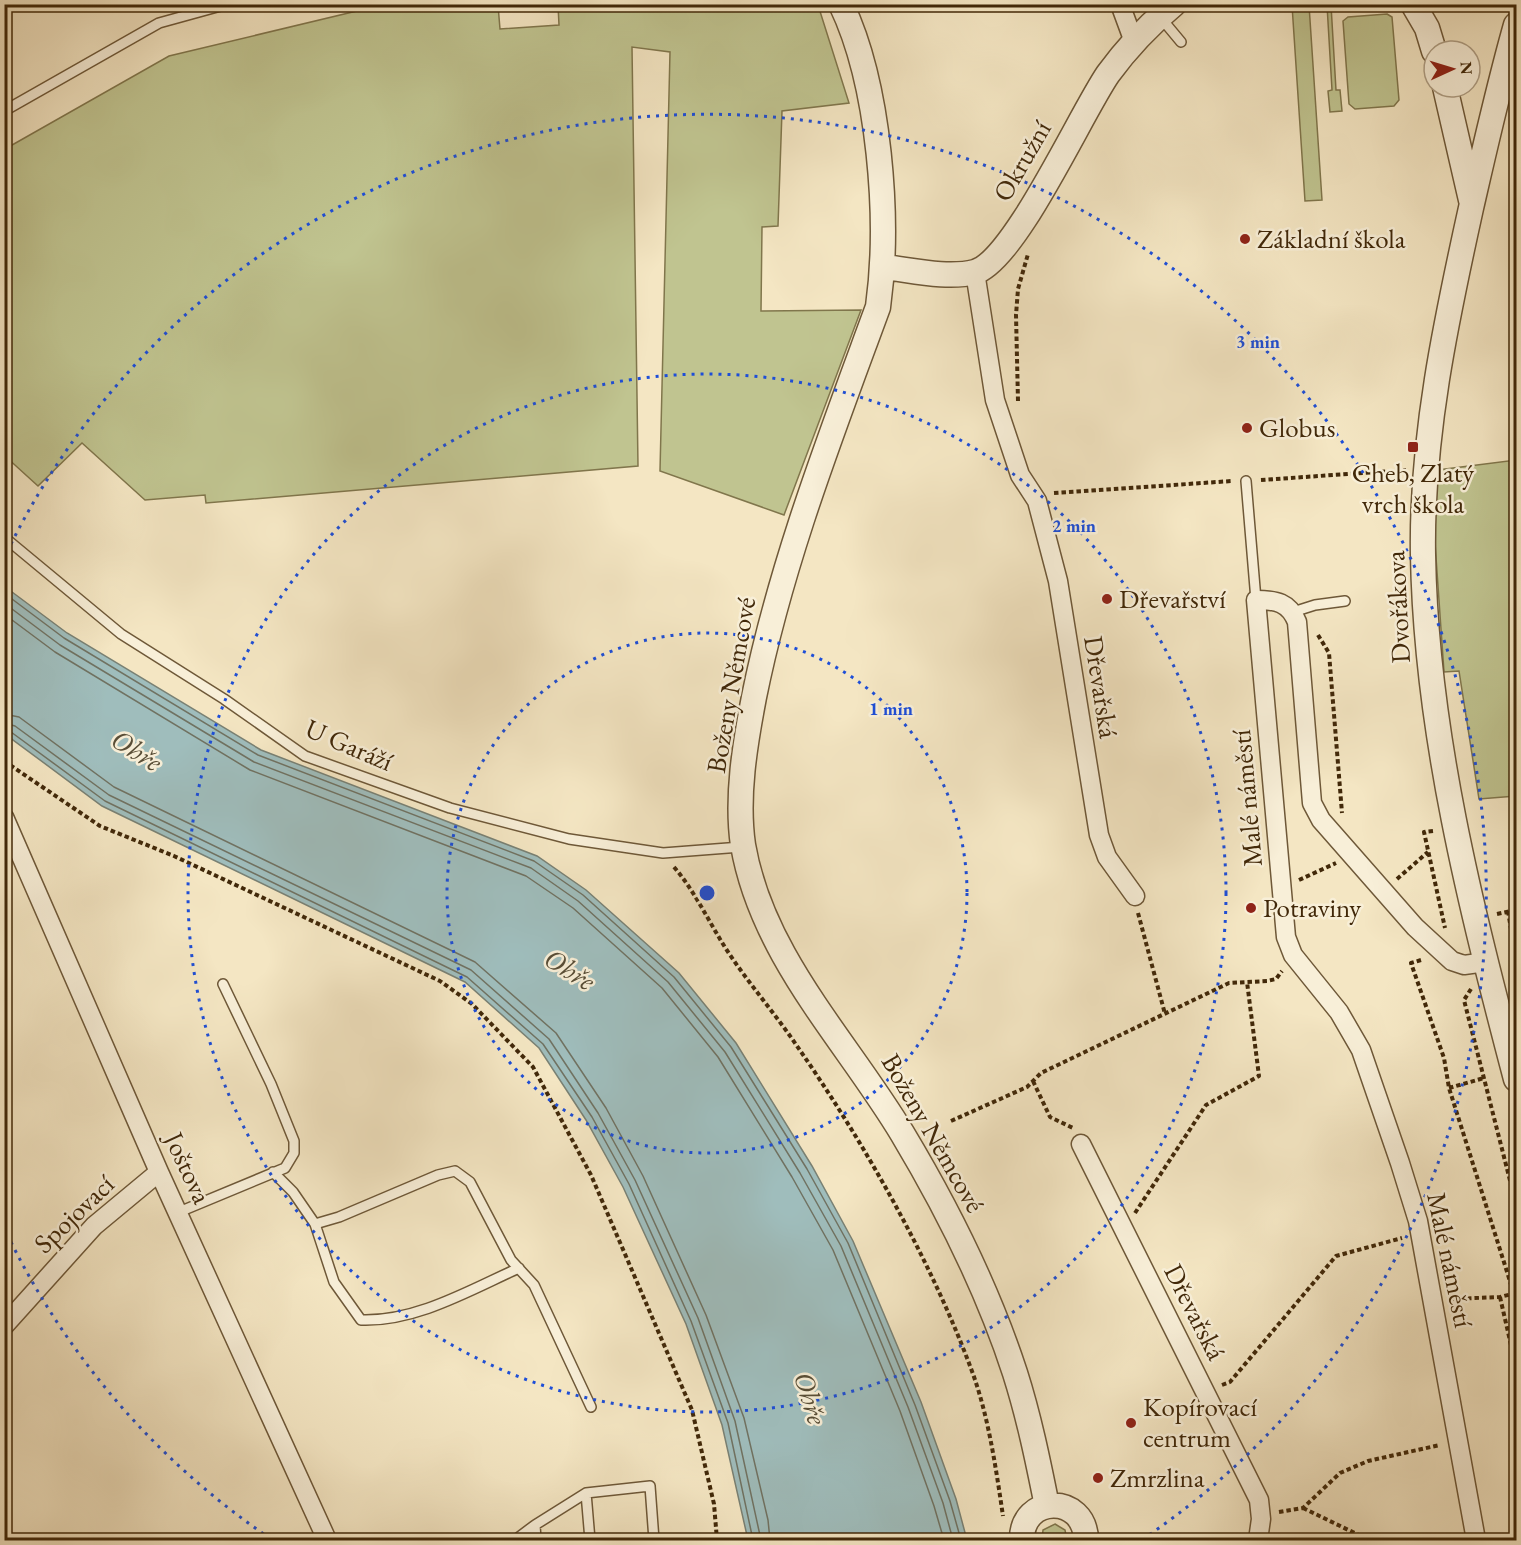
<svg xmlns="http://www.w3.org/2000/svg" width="1521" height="1545" font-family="'EB Garamond',serif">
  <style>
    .green { fill: #c0c490; stroke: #80764c; stroke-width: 1.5 }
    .water { fill: #9fbdbc; stroke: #798174; stroke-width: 1.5 }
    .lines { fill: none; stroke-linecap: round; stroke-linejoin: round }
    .shore { stroke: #707262; stroke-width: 1.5 }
    .service-casing { stroke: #6e5838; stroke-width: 12 }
    .minor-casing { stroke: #6e5838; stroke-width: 21 }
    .tertiary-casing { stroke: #6e5838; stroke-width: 27 }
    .path { stroke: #412809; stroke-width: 4; stroke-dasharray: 4.5 3; stroke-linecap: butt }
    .service { stroke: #f8efd8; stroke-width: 9 }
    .minor { stroke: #f8efd8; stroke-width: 18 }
    .tertiary { stroke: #f8efd8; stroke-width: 24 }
    .ring { fill: none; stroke: #1d4ed8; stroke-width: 3; stroke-dasharray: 3 6 }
    .poi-dot { fill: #8f2418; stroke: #f8efd8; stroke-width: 2 }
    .labels { text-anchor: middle; stroke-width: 5; stroke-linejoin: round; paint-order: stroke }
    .street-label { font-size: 27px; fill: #412809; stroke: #f8efd8 }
    .poi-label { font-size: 27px; fill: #412809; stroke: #f8efd8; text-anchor: start }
    .water-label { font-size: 28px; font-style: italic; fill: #584d36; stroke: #f8efd8 }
    .centre { fill: #1d4ed8; stroke: #f8efd8; stroke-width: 3 }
    .ring-label { font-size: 18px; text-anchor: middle; font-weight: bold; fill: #1d4ed8; stroke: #f8efd8; stroke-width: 5; stroke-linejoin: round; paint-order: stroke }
  </style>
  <rect width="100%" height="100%" fill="#f4e6c3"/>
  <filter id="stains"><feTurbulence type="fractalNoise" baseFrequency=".00333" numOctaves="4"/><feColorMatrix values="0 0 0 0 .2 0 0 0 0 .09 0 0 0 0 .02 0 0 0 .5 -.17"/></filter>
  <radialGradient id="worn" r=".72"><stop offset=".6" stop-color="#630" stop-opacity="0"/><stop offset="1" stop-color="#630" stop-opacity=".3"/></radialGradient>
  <path class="green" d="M386,4L498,5L500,29L559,25L558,5H818L849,103L782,111L778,226L762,227L761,311L861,310L784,515L660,471L670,52L632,47L638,466L206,503L205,495L145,500L82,443L38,486L5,456V149L169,56Z
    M1292,5H1309L1322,200L1305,201Z
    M1327,5H1331L1336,90H1340L1342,111L1330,112L1328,91L1332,90Z
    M1387,14L1392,17L1399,100L1394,106L1355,109L1349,104L1343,21L1348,17Z
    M1516,460V796L1479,799L1459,671L1444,672L1430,471Z
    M1055,1524L1065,1530L1067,1540H1042L1043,1530Z"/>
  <path class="water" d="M4,586L67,633L261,750L537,856L586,890L679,973L736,1043L812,1166L853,1241L921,1402L956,1499L967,1540H748L722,1425L686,1324L623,1187L586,1120L539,1048L465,982L102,806L5,734Z"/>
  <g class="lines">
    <path class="shore" d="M4,593L64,638L258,755L534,861L583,895L674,977L731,1047L807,1169L848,1243L915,1405L950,1501L961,1540
      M4,603L60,645L254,762L531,868L578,901L668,982L725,1052L800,1173L841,1246L908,1407L943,1503L953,1540
      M4,614L55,652L250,770L526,876L573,908L662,988L718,1057L792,1177L833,1250L900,1411L934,1506L944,1540
      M4,714L19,717L114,787L475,962L556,1033L606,1108L643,1176L706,1315L744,1418L768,1520L770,1540
      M4,723L15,726L109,795L471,970L549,1039L598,1113L635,1180L698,1318L735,1421L761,1540
      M4,730L11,732L105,801L467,977L543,1044L592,1117L629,1184L691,1321L728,1423L753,1540"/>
    <defs>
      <path id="service" d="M1161,18L1181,42
        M4,111L159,23L228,4
        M1246,481L1256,600
        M4,537L121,634L224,699L305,756L450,808L569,839L663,853L741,847
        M1293,612L1315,605L1345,601
        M273,1172L293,1192L315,1224L339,1217L438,1175L455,1171L470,1182L511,1260L534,1285L591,1407
        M179,1212L285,1168L294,1153V1141L271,1084L223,984
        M315,1224L334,1282L361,1320C416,1322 470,1290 519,1268
        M586,1493L590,1540
        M515,1540L535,1525
        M536,1540L535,1525L586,1493L650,1486L654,1540"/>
      <path id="minor" d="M1120,4L1134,42
        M975,272L995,400L1020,475L1037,501L1058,581L1099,835L1107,857L1135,896
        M4,817L159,1172L327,1540
        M1081,1144L1259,1500L1261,1519L1258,1540
        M4,1326L94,1226L159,1172
        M1476,1540L1418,1221L1400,1163L1361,1050L1339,1012L1293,955L1286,937L1256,600C1276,600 1289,602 1297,622L1312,803L1321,820L1415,927L1452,961L1464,965L1486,962"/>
      <path id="tertiary" d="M841,4C880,85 890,220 878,307C831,435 781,563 754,697C745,744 736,797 743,845C762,956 846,1040 902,1133C947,1208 988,1290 1015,1373C1029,1417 1038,1461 1047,1506
        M1413,4L1427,28L1434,51
        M1516,25C1499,85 1485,147 1471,208C1446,321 1421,438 1423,555C1426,732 1471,908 1516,1079
        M1445,87L1471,200
        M884,267C911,270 947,279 975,272C1015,260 1081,113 1108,74C1127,48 1150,24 1174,4
        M1022,1540C1021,1495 1085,1493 1086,1540"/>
    </defs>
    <use href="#service" class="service-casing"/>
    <use href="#minor" class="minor-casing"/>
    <use href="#tertiary" class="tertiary-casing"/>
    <path class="path" d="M1018,401L1016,315L1018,289L1028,254
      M1261,480L1406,470
      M1054,493L1232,481
      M1318,635L1329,653L1342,813
      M4,761L100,826L174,856L440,981L472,1004L533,1067L591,1175L692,1410L714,1504L717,1540
      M1433,831L1424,832L1445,928
      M674,867C697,894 710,925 730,955C751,986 776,1015 797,1046C865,1144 932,1262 973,1374C989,1419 996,1469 1003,1516
      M1397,879L1428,852
      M1299,880L1336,863
      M1508,911L1516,959
      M1138,913L1165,1014
      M1497,914L1511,911L1516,917
      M1421,960L1411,963L1444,1058L1449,1088L1514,1294
      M1471,989L1464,1000L1516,1204
      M1033,1081L1050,1117L1073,1128
      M1449,1088L1484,1078
      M951,1121L1027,1087L1041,1073L1229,983L1267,981L1276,979L1282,971
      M1135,1213L1206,1105L1259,1076L1247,982
      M1500,1297L1516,1367
      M1452,1299L1500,1297L1516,1293
      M1222,1385L1230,1382L1336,1256L1402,1238
      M1303,1508L1369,1540
      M1279,1512L1303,1508L1340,1473L1368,1461L1440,1445"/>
    <use href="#service" class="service"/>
    <use href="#minor" class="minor"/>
    <use href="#tertiary" class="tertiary"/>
  </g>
  <g class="ring">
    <circle cx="707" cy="893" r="260"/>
    <circle cx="707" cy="893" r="519"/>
    <path d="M271 1539A779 779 0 0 1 7 1234M7 552A779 779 0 1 1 1143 1539"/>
  </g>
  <g class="poi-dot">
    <circle cx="1245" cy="239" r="6"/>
    <circle cx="1247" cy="428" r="6"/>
    <rect x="1407" y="441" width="12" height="12" rx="3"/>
    <circle cx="1107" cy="599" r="6"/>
    <circle cx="1251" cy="908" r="6"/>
    <circle cx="1131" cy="1423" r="6"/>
    <circle cx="1098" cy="1478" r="6"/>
  </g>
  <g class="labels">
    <g class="street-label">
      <text transform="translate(1022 161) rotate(-60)" y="9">Okružní</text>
      <text transform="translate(1398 607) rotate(-93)" y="9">Dvořákova</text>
      <text transform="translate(731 685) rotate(-80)" y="9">Boženy Němcové</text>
      <text transform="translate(1101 687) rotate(81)" y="9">Dřevařská</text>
      <text transform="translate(349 745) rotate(23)" y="9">U Garáží</text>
      <text transform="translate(1247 798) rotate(-95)" y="9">Malé náměstí</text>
      <text transform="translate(933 1133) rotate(60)" y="9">Boženy Němcové</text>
      <text transform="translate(188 1168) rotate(65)" y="9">Joštova</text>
      <text transform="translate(74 1214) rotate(-44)" y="9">Spojovací</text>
      <text transform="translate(1450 1260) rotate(78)" y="9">Malé náměstí</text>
      <text transform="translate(1195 1312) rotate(63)" y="9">Dřevařská</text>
    </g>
    <g class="poi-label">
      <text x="1257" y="248">Základní škola</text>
      <text x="1259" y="437">Globus</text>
      <text x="1413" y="482" text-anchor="middle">Cheb, Zlatý<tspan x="1413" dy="31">vrch škola</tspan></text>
      <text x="1119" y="608">Dřevařství</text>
      <text x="1263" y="917">Potraviny</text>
      <text x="1143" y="1416">Kopírovací<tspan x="1143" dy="31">centrum</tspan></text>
      <text x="1110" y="1487">Zmrzlina</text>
    </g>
    <g class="water-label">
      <text transform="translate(137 750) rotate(32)" y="10">Ohře</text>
      <text transform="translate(570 969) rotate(32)" y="10">Ohře</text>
      <text transform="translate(811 1398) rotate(73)" y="10">Ohře</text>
    </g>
  </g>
  <circle cx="707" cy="893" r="9" class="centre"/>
  <g class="ring-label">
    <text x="1258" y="348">3 min</text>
    <text x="1074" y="532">2 min</text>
    <text x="891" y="715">1 min</text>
  </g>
  <rect width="1521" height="1545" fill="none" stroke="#f4e6c3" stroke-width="24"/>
  <rect x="6" y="6" width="1509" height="1533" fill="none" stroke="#412809" stroke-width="3"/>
  <rect x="12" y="12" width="1497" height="1521" fill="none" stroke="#412809" stroke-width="1.5"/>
  <g transform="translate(1452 69) rotate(86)"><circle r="28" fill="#f8efd8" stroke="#af9f85" stroke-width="1.5"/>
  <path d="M0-4.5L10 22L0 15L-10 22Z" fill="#8f2418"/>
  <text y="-9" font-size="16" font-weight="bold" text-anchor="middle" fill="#412809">N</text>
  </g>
  <rect width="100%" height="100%" filter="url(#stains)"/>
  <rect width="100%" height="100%" fill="url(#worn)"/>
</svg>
